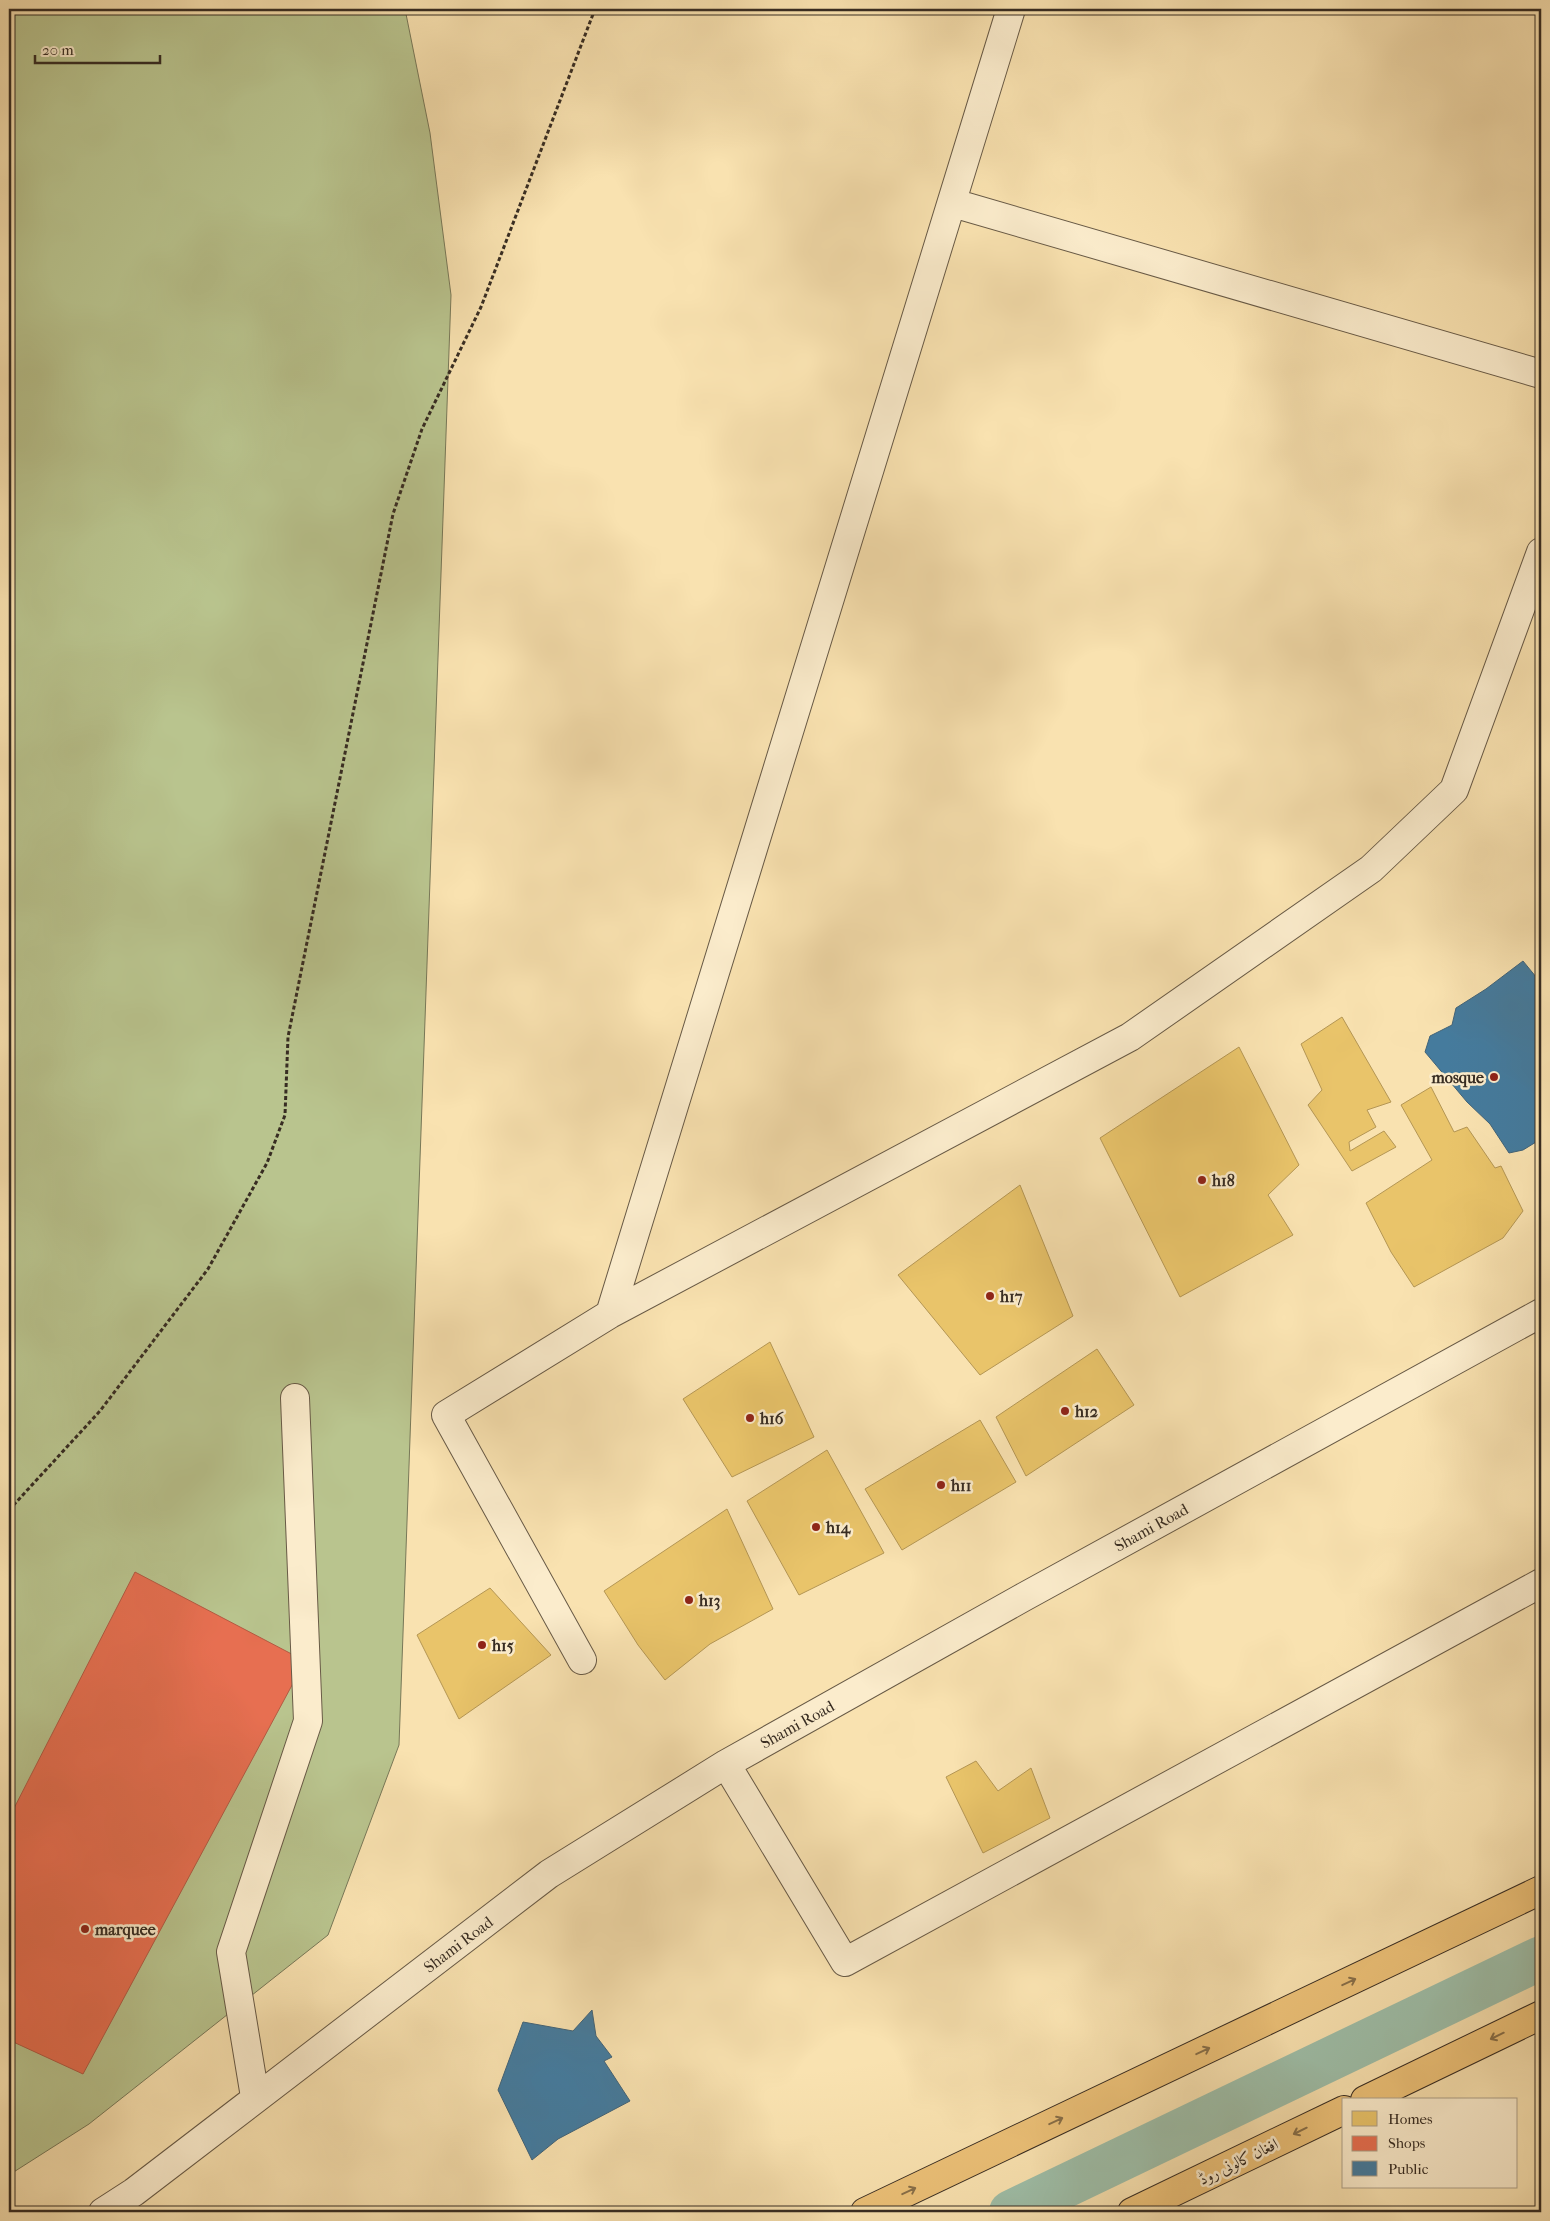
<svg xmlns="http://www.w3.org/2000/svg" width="1550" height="2221" font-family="'IM FELL French Canon',Amiri,serif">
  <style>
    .green { fill: #b9c48e; stroke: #787858 }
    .homes { fill: #e9c46a; stroke: #b49654 }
    .shops { fill: #e76f51; stroke: #b25b43 }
    .public { fill: #457b9d; stroke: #416378 }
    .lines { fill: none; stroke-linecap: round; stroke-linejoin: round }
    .canal { stroke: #9ebea8; stroke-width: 44 }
    .minor-casing { stroke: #685a46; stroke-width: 30 }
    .major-casing { stroke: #372c22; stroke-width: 30 }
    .path { stroke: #372c22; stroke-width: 3; stroke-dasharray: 4 2.5; stroke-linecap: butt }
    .minor { stroke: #fbeccc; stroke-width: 28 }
    .major { stroke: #ecc178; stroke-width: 28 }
    .oneway { stroke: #886f49 }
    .poi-dot { fill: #8f2418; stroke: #fbeccc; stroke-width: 2 }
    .labels { text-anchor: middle; stroke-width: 5; stroke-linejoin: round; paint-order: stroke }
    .poi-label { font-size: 16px; font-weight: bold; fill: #372c22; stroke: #fbeccc; text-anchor: start }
    .street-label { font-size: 16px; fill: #372c22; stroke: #fbeccc }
  </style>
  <rect width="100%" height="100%" fill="#f9e2b0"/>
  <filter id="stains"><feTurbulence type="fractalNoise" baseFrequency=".004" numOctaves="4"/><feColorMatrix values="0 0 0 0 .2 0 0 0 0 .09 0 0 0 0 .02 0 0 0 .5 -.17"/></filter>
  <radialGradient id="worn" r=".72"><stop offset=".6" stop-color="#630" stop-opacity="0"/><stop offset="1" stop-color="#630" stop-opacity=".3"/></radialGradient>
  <path class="green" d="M9,9H405L430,133L451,295L399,1745L328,1935L89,2124L9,2175Z"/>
  <path class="homes" d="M1342,1017L1391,1102L1367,1110L1376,1127L1349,1142L1350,1151L1384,1131L1396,1147L1352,1171L1308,1105L1322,1090L1301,1044Z
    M1239,1047L1299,1165L1268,1195L1293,1235L1180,1297L1100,1138Z
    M1431,1087L1454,1132L1467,1127L1495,1168L1501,1166L1523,1211L1503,1238L1414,1287L1391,1252L1366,1203L1432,1160L1401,1105Z
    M1020,1185L1073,1316L980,1375L898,1275Z
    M770,1342L814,1437L732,1477L683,1399Z
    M1097,1349L1134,1405L1026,1476L996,1417Z
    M980,1420L1016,1482L902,1550L865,1489Z
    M827,1450L884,1553L799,1595L747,1501Z
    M727,1509L773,1609L710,1644L665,1680L638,1645L604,1591Z
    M490,1588L551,1655L459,1719L417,1635Z
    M976,1761L998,1791L1031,1768L1050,1818L983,1853L946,1777Z"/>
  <path class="shops" d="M135,1572L305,1661L83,2074L9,2040V1818Z"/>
  <path class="public" d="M1523,961L1541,983V1139L1523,1150L1509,1153L1490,1124L1467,1102L1425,1052L1430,1036L1452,1025L1456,1008L1486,989Z
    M592,2010L596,2036L612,2057L604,2061L630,2101L558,2139L532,2160L498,2090L523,2022L573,2031Z"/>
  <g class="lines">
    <path class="canal" d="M1011,2212L1541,1958"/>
    <defs>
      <path id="minor" d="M953,203L1541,374
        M610,1314L1011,9
        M582,1660L446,1415L610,1314L1130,1037L1371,869L1454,790L1541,552
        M726,1764L845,1962L1541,1583
        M255,2097L231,1952L308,1721L295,1398
        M103,2212L134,2192L549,1874L726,1764L1022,1598L1541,1313"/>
      <path id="major" d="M1365,2100L1541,2015
        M865,2212L1541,1890
        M1132,2212L1344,2110"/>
    </defs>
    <use href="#minor" class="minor-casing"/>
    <use href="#major" class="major-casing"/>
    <path class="path" d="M9,1510L100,1411L208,1269L267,1163L285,1115L288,1037L393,514L422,429L481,307L595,9"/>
    <use href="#minor" class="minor"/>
    <use href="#major" class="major"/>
  </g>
  <defs><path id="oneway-shaft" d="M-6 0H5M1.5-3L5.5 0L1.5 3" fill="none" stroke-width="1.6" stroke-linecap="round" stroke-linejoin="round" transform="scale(1.25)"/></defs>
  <g class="oneway">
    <use href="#oneway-shaft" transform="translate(1349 1982) rotate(-25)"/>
    <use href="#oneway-shaft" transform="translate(1497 2036) rotate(154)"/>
    <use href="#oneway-shaft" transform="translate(1203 2051) rotate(-25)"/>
    <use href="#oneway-shaft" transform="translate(1056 2121) rotate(-25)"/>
    <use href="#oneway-shaft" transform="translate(1300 2131) rotate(154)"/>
    <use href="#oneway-shaft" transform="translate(909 2191) rotate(-25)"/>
  </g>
  <g class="poi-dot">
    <circle cx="1494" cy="1077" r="5"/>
    <circle cx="1202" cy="1180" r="5"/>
    <circle cx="990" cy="1296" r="5"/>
    <circle cx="1065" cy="1411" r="5"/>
    <circle cx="750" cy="1418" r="5"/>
    <circle cx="941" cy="1485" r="5"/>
    <circle cx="816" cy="1527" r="5"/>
    <circle cx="689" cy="1600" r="5"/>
    <circle cx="482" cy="1645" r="5"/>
    <circle cx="85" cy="1929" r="5"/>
  </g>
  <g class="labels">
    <g class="poi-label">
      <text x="1484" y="1083" text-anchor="end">mosque</text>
      <text x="1212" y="1186">h18</text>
      <text x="1000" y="1302">h17</text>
      <text x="1075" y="1417">h12</text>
      <text x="760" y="1424">h16</text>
      <text x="951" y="1491">h11</text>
      <text x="826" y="1533">h14</text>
      <text x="699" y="1606">h13</text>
      <text x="492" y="1651">h15</text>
      <text x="95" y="1935">marquee</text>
    </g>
    <g class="street-label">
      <text transform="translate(1151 1527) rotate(-29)" y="6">Shami Road</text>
      <text transform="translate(797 1724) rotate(-29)" y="6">Shami Road</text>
      <text transform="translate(458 1944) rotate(-37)" y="6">Shami Road</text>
      <text transform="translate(1238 2161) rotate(-26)" y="6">افغان کالونی روڈ</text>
    </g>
  </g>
  <rect width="1550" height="2221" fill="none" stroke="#f9e2b0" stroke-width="30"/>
  <rect x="10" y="10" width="1530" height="2201" fill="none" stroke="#372c22" stroke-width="2.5"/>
  <rect x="15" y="15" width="1520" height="2191" fill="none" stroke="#372c22"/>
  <rect x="1342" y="2098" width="175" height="90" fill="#fbeccc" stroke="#ad9f88"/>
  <rect x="1352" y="2111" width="25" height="15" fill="#e9c46a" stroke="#ad9f88"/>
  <text x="1388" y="2124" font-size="15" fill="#372c22">Homes</text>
  <rect x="1352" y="2136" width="25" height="15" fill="#e76f51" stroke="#ad9f88"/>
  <text x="1388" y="2148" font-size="15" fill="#372c22">Shops</text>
  <rect x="1352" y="2161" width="25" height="15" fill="#457b9d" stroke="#ad9f88"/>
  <text x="1388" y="2174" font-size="15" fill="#372c22">Public</text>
  <path d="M35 55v8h125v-8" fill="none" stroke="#372c22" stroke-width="2.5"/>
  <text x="42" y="55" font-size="15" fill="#372c22" stroke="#fbeccc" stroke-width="4" paint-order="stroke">20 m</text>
  <rect width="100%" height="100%" filter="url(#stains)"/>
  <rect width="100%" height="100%" fill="url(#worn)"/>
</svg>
